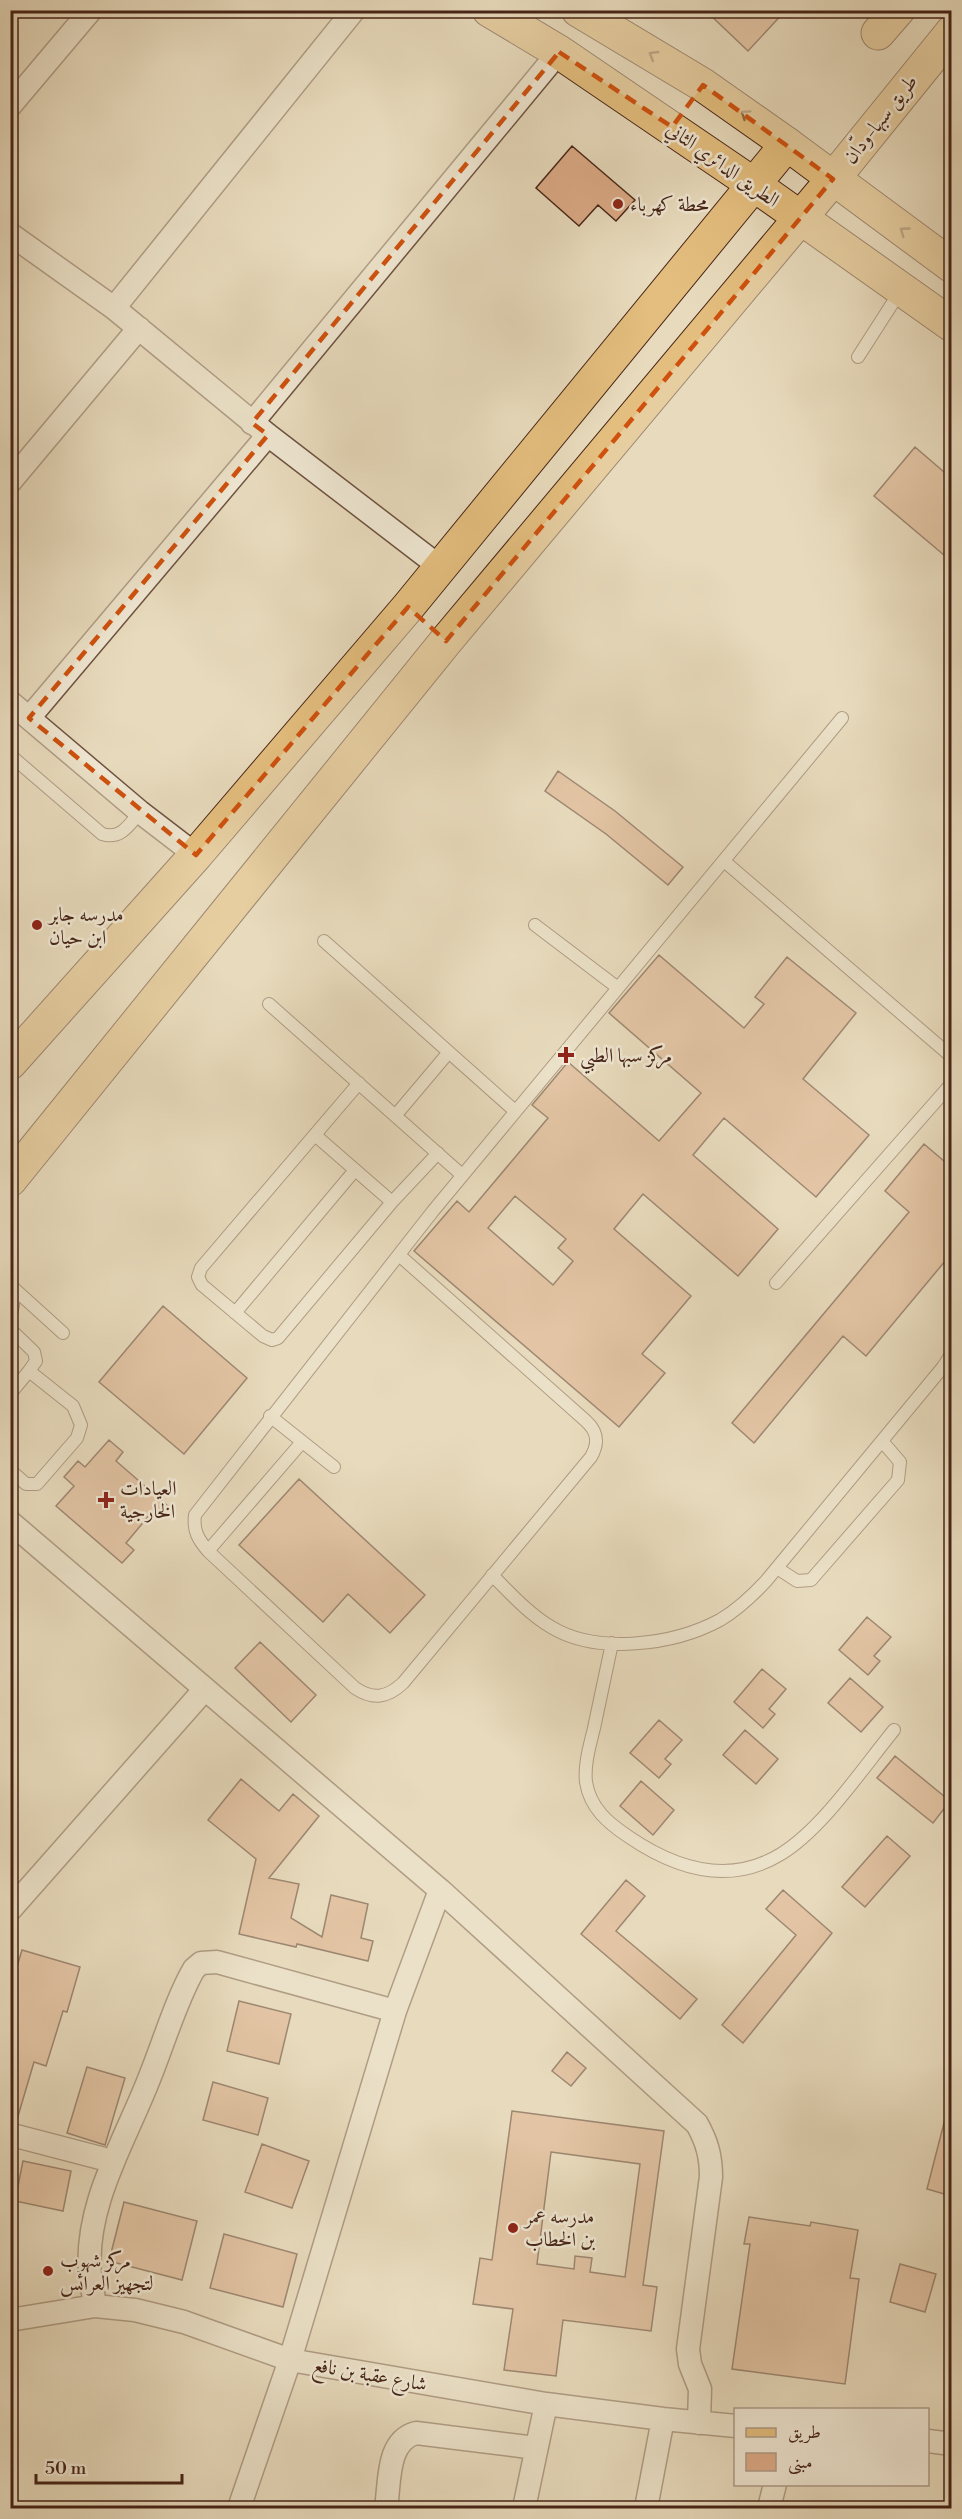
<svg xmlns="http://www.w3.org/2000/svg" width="962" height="2519" font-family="'Libre Bodoni',Amiri,serif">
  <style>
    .building { fill: #ddab87; stroke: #462417; stroke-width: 1.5; fill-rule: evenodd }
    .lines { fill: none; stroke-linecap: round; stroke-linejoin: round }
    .service-casing { stroke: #6e5240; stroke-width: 14 }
    .minor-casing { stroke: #6e5240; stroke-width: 25 }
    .primary-casing { stroke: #462417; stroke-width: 35 }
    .trunk-casing { stroke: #462417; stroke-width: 35 }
    .service { stroke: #f0e8d4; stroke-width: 12 }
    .minor { stroke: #f0e8d4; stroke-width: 22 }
    .primary { stroke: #e4be7e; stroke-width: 33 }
    .trunk { stroke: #e4be7e; stroke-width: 33 }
    .oneway { stroke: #8d6945 }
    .marked { fill: none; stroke: #d0510e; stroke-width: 4.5; stroke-dasharray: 12 8; stroke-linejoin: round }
    .poi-dot { fill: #8f2418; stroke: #f0e8d4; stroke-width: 2 }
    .labels { text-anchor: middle; stroke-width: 5; stroke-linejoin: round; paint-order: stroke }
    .street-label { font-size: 20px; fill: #462417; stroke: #f0e8d4 }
    .poi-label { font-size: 20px; fill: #462417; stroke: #f0e8d4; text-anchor: start }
  </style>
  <rect width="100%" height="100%" fill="#e8dbbd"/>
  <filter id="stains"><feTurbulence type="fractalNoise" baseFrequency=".00333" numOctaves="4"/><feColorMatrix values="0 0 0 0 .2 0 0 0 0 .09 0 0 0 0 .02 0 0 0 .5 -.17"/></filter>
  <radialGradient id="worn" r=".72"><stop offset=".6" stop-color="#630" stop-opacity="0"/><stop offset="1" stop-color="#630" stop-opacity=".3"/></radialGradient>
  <path class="building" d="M705,10H786L748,51Z
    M572,146L635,200L616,221L598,205L579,226L536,188Z
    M915,447L951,478V561L874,496Z
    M558,771L615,811L683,867L668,885L606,834L545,791Z
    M659,955L744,1028L764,1004L755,997L787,957L856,1013L803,1079L869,1135L816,1197L724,1118L693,1155L778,1229L738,1276L643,1194L614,1229L691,1296L642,1354L665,1373L619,1427L414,1251L457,1201L469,1212L548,1118L532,1105L568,1062L659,1141L701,1093L609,1013ZM515,1196L566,1239L558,1248L573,1261L553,1285L488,1228Z
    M924,1144L951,1167V1254L866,1356L843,1336L754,1443L732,1423L909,1212L885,1191Z
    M163,1306L247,1378L184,1454L99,1382Z
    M109,1440L123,1452L116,1461L168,1506L159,1518L152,1512L126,1543L134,1550L122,1563L56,1506L74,1486L64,1477L78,1461L85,1467Z
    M299,1479L425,1595L390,1633L348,1594L323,1622L239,1545Z
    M867,1617L891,1637L874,1656L880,1661L868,1675L839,1650Z
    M260,1642L316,1695L291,1722L235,1668Z
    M762,1669L786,1689L769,1709L775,1714L763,1728L734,1702Z
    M850,1678L883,1707L861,1732L828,1703Z
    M659,1720L682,1740L665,1759L671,1764L659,1778L630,1753Z
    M745,1730L778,1759L756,1784L723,1755Z
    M895,1756L950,1801L933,1823L877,1778Z
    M241,1779L279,1811L293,1794L319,1816L269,1878L299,1884L291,1918L322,1937L331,1895L368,1904L361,1938L373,1941L368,1961L297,1944L296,1947L239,1934L256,1859L208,1820Z
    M641,1781L674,1810L653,1835L620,1806Z
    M887,1836L910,1856L865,1907L842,1887Z
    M626,1880L645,1896L616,1931L697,1999L680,2019L581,1934Z
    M783,1890L832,1933L743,2043L722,2025L796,1935L766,1909Z
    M22,1950L80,1967L67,2012L63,2011L46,2066L34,2062L16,2123L10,2124V1990Z
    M239,2001L291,2014L279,2064L227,2051Z
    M567,2052L586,2068L571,2086L552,2071Z
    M87,2067L125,2078L105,2145L67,2133Z
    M213,2082L268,2098L258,2135L203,2120Z
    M512,2111L664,2131L643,2285L657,2287L651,2331L563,2320L556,2376L504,2370L513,2309L473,2304L480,2258L492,2260ZM551,2152L640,2164L625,2277L590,2272L592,2258L575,2256L574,2269L537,2264Z
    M946,2115L951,2116V2196L927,2189Z
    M262,2144L309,2161L292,2208L245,2192Z
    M23,2161L71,2171L63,2211L15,2201Z
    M124,2202L197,2221L182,2280L109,2261Z
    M749,2217L810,2226L811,2222L858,2230L850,2278L859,2279L845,2384L732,2369L750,2244H744Z
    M224,2234L297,2254L283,2307L210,2288Z
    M900,2264L936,2274L925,2312L890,2302Z"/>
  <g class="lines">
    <defs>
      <path id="service" d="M858,357L901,290
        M10,755L102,834C121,840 129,825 140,812
        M724,861L952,1057
        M535,925L618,988
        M324,941L515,1111
        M269,1004L462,1175
        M359,1083L201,1268L198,1277L202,1285L263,1336L272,1340L278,1338L392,1202L438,1153
        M395,1116L449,1052
        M315,1135L392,1202
        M399,1255L586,1421C598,1432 599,1443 591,1457L403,1683C387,1698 373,1700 355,1688L208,1551C198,1539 193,1531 195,1515L433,1211L842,718
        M776,1283L952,1083
        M10,1285L63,1333
        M235,1313L355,1170
        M10,1319L13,1305V1288
        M10,1329L34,1352L36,1361L29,1371L73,1406L81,1425L77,1438L37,1484H26L10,1470
        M10,1394L29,1371
        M270,1416L334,1467
        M208,1551L302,1442
        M777,1568L797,1581L811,1580L898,1480L900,1462L882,1441
        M492,1575C510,1593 529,1614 551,1627C597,1655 674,1645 720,1620C737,1610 752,1596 766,1581L943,1367L952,1353
        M612,1643C606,1672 600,1700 594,1728C590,1745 584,1764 586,1782C590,1808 608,1823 629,1837C676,1869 729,1886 781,1854C823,1828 862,1769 894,1730"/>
      <path id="minor" d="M10,106L91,10
        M10,234L114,308L268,435L440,567
        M114,308L354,10
        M252,423L559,52
        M10,482L139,328
        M10,702L140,812L196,855
        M29,718L268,435
        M10,1522L440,1890L697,2124C707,2142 711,2156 711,2177L688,2349L690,2364L700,2389L699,2423
        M10,1910L205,1689
        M10,2139L16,2136L112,2161
        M95,2306C94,2296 91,2285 90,2275C84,2205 125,2141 149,2079C163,2045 176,2000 194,1969L201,1963L217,1962L395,2011
        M10,2320L95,2306L135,2310L184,2322L290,2360L546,2404L663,2419L736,2426
        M928,2441L952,2444
        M239,2508L290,2360L395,2011L440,1890
        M386,2508C390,2483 386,2441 416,2433L536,2448
        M524,2508L546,2404
        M646,2508L663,2419
        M769,2508L775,2484"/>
      <path id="primary" d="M753,184L952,325
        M10,1063L196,855L408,607L787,144L952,266
        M10,1180L446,641L833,179"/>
      <path id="trunk" d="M489,10L559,52L753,184
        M578,10L703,85L787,144
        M878,33L898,10
        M833,179L952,32"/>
    </defs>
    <use href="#service" class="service-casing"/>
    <use href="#minor" class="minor-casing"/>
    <use href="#primary" class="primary-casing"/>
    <use href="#trunk" class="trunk-casing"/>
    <use href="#service" class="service"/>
    <use href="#minor" class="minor"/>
    <use href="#primary" class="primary"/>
    <use href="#trunk" class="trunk"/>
  </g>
  <defs><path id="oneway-chevron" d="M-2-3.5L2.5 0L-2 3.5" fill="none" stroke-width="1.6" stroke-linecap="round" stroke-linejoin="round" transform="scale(1.5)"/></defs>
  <g class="oneway">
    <use href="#oneway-chevron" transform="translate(653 55) rotate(-149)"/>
    <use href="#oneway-chevron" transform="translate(745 114) rotate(-145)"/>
    <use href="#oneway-chevron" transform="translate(904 231) rotate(-144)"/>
  </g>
  <path d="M0 0H962V2519H0ZM559,52L672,127L703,85L833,179L446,641L408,607L196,855L29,718L268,435L252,423Z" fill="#e8dbbd" fill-opacity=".55" fill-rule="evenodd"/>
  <path class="marked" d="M559,52L672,127L703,85L833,179L446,641L408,607L196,855L29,718L268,435L252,423Z"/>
  <g class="poi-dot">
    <circle cx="618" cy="204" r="6"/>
    <circle cx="37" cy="925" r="6"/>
    <path d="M563 1046h6v6h6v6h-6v6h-6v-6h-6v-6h6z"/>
    <path d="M103 1491h6v6h6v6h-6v6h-6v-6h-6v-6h6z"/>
    <circle cx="513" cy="2228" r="6"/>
    <circle cx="48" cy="2271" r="6"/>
  </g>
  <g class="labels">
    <g class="street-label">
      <text transform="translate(880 119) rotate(-52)" y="7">طريق سبها-ودّان</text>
      <text transform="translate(723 164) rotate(35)" y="7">الطريق الدائري الثاني</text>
      <text transform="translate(370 2374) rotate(10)" y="7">شارع عقبة بن نافع</text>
    </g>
    <g class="poi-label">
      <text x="630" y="211">محطة كهرباء</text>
      <text x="49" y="921">مدرسه جابر<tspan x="49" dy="23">ابن حيان</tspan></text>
      <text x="580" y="1062">مركز سبها الطبي</text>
      <text x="120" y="1495">العيادات<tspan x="120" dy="23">الخارجية</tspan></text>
      <text x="525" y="2223">مدرسه عمر<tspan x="525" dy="23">بن الخطاب</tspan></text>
      <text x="60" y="2267">مركز شهوب<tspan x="60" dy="23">لتجهيز العرائس</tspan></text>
    </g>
  </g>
  <rect width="962" height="2519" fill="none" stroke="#e8dbbd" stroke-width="36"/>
  <rect x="12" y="12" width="938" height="2495" fill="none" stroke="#462417" stroke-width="3"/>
  <rect x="18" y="18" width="926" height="2483" fill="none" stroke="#462417" stroke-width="1.5"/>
  <rect x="734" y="2408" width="195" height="78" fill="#f0e8d4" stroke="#ac9a88" stroke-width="1.5"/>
  <rect x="746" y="2428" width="30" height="9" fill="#e4be7e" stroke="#ac9a88" stroke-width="1.5"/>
  <text x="788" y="2438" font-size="18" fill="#462417">طريق</text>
  <rect x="746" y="2453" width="30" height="18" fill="#ddab87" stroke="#ac9a88" stroke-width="1.5"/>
  <text x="788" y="2468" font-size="18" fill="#462417">مبنى</text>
  <path d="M36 2474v9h146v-9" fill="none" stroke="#462417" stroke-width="3"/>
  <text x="45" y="2474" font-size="18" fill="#462417" stroke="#f0e8d4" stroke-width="4.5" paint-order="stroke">50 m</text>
  <rect width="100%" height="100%" filter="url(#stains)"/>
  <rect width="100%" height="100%" fill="url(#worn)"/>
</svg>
